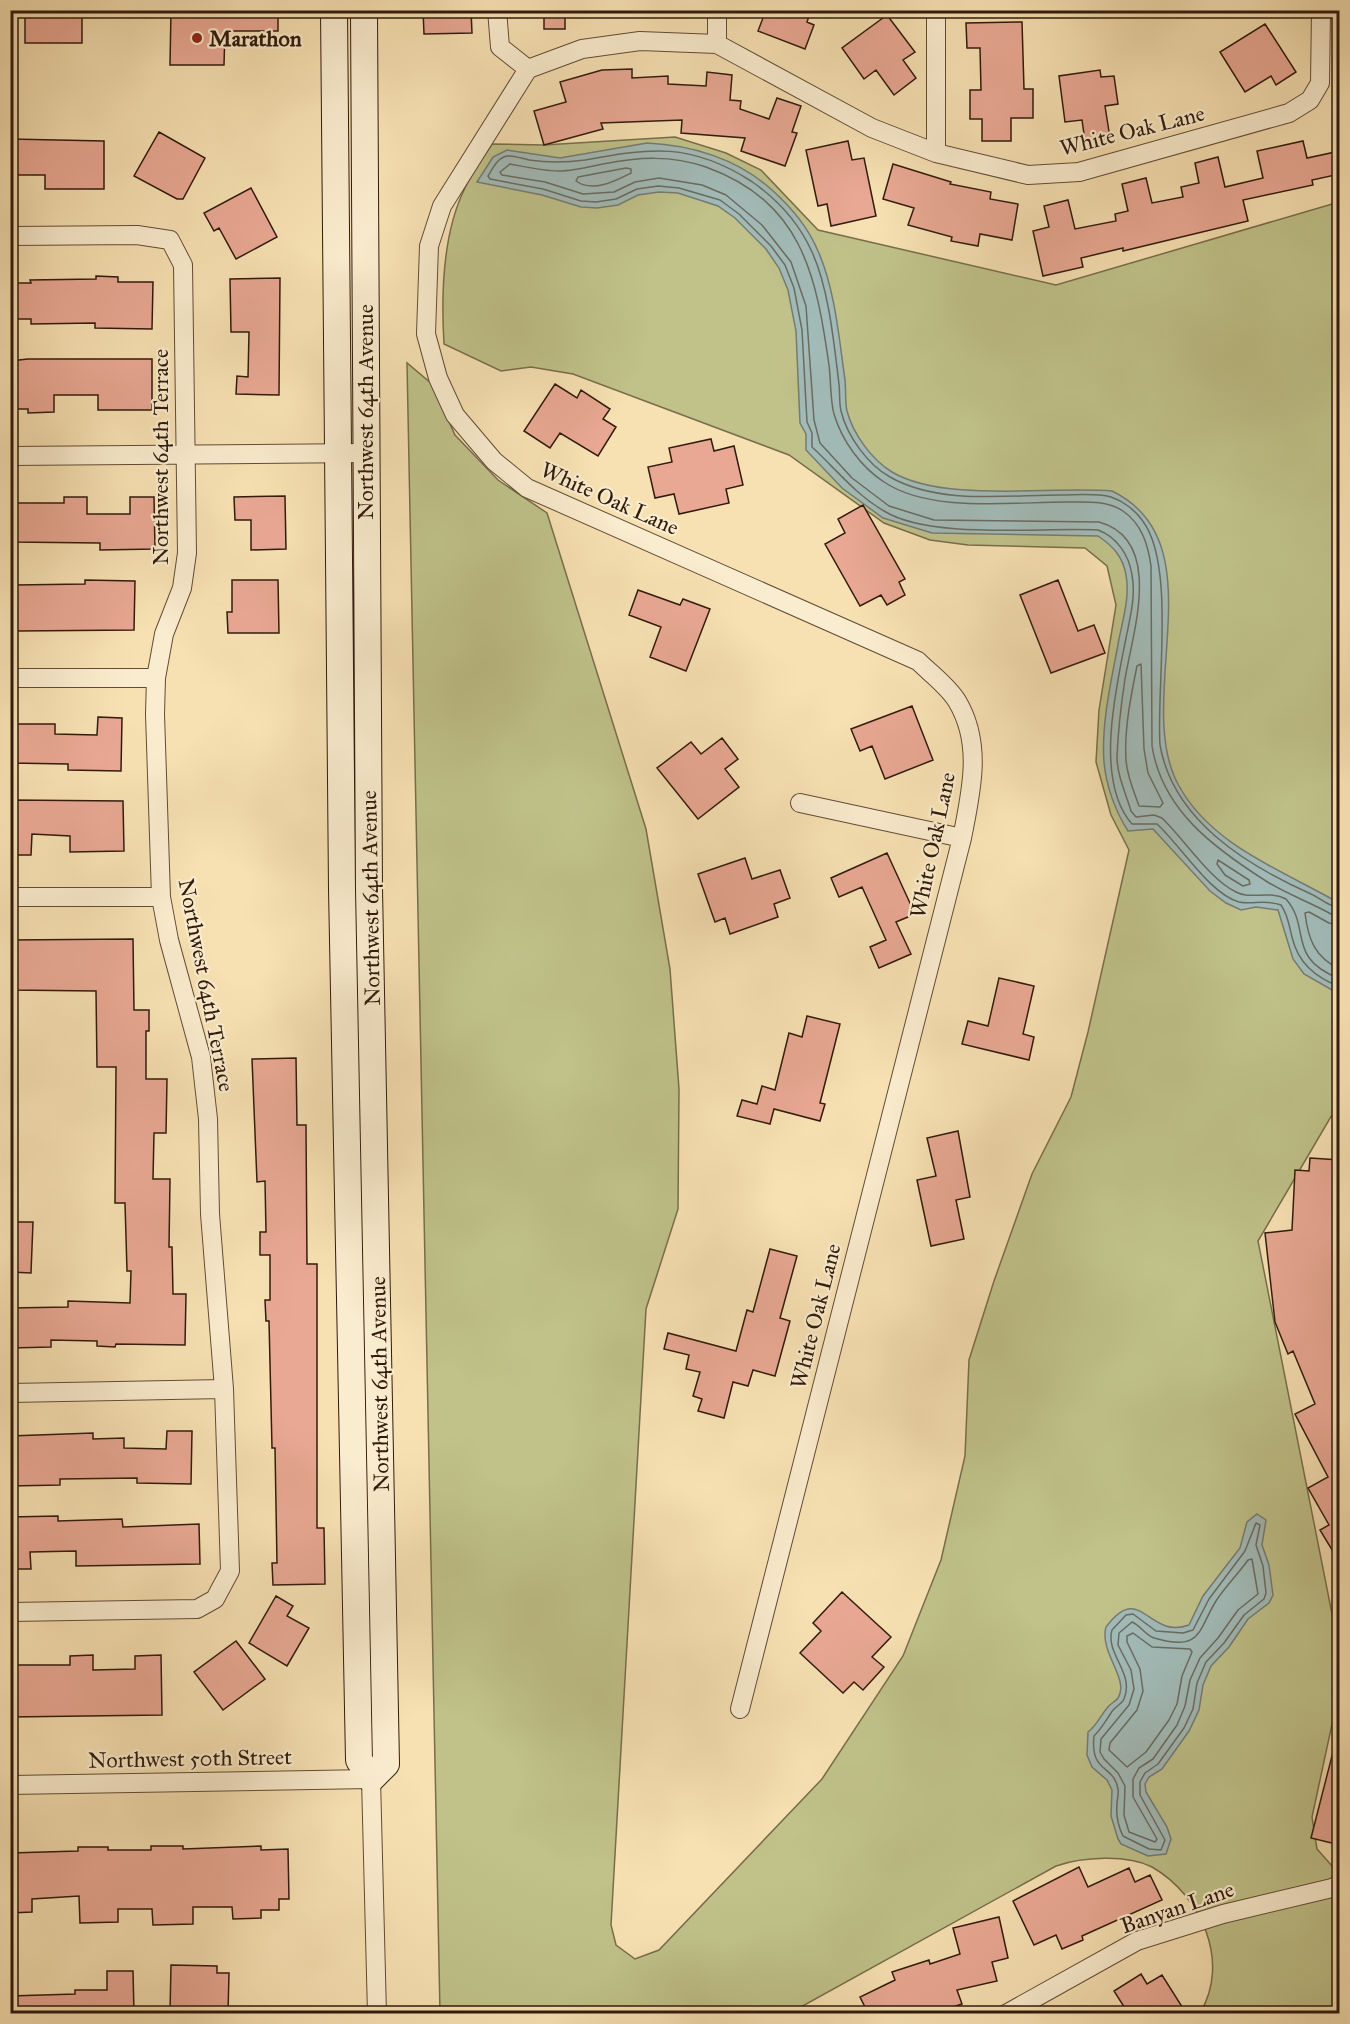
<svg xmlns="http://www.w3.org/2000/svg" width="1350" height="2024" font-family="'IM FELL Great Primer',serif">
  <style>
    .green { fill: #c0c28a; stroke: #786e4b; stroke-width: 1.5 }
    .water { fill: #a2bbb8; stroke: #757b73; stroke-width: 1.5 }
    .lines { fill: none; stroke-linecap: round; stroke-linejoin: round }
    .shore { stroke: #6a6b62; stroke-width: 1.5 }
    .building { fill: #e9a894; stroke: #311b0c; stroke-width: 1.5 }
    .street-casing { stroke: #624c36; stroke-width: 20 }
    .secondary-casing { stroke: #311b0c; stroke-width: 28 }
    .street { stroke: #faecce; stroke-width: 18 }
    .secondary { stroke: #faecce; stroke-width: 26 }
    .poi-dot { fill: #8f2418; stroke: #faecce; stroke-width: 2 }
    .labels { text-anchor: middle; stroke-width: 4.5; stroke-linejoin: round; paint-order: stroke }
    .poi-label { font-size: 22px; font-weight: bold; fill: #311b0c; stroke: #faecce; text-anchor: start }
    .street-label { font-size: 22px; fill: #311b0c; stroke: #faecce }
  </style>
  <rect width="100%" height="100%" fill="#f7e1b3"/>
  <filter id="stains"><feTurbulence type="fractalNoise" baseFrequency=".00333" numOctaves="4"/><feColorMatrix values="0 0 0 0 .2 0 0 0 0 .09 0 0 0 0 .02 0 0 0 .5 -.17"/></filter>
  <radialGradient id="worn" r=".72"><stop offset=".6" stop-color="#630" stop-opacity="0"/><stop offset="1" stop-color="#630" stop-opacity=".3"/></radialGradient>
  <path class="green" d="M675,137L726,153L761,170L818,230L1056,285L1339,202V1103L1258,1241L1339,1649V1692L1312,1817L1317,1849L1333,1867L1339,1868V2013H1200C1231,1962 1201,1895 1152,1867C1127,1854 1082,1857 1056,1866L790,2013H440L407,363L432,384L455,435L498,480L547,513L646,829L670,969L679,1089L678,1209L646,1309L611,1925L616,1945L635,1959L659,1950L822,1779L903,1656L941,1560L965,1456L969,1360L994,1281L1032,1174L1071,1097L1088,1032L1129,850L1111,815L1096,762L1099,710L1116,605L1107,566L1085,548L968,545L930,540L884,523L789,455L573,374L531,367L501,371L444,344C441,294 442,234 465,188C472,173 483,158 492,144L544,145Z"/>
  <path class="water" d="M647,143C692,145 738,159 772,190C791,207 808,227 818,251C835,289 839,338 845,380C846,390 845,402 847,411C853,434 872,460 892,472C944,503 1051,486 1112,491C1220,543 1131,701 1179,786C1212,846 1284,871 1339,903V994L1304,974L1293,959L1278,910L1256,907L1241,910L1226,903L1210,891L1153,829L1128,831C1115,811 1106,785 1104,762C1101,722 1112,678 1119,639C1123,619 1130,596 1126,575C1123,557 1113,546 1098,536L932,533L883,518L842,488L806,450V434L800,423L796,331L788,290L779,268L766,249L735,218L718,206L678,193L659,192L638,195L618,205L597,208L581,207L542,195L477,182L493,157L507,150L560,158Z
    M1257,1514L1266,1520L1262,1545L1269,1565L1273,1595L1269,1603L1248,1619L1229,1647L1211,1666L1203,1685L1199,1710L1189,1731L1162,1769L1149,1777L1145,1784L1146,1792L1167,1827L1171,1839L1166,1854L1148,1856L1121,1844L1118,1839L1111,1816L1112,1790L1107,1780L1092,1767L1087,1755L1088,1732C1099,1723 1099,1717 1108,1707C1110,1704 1116,1701 1118,1698C1130,1679 1099,1653 1106,1627C1141,1580 1147,1640 1189,1625L1203,1596L1240,1548L1247,1522Z"/>
  <g class="lines">
    <path class="shore" d="M626,168L631,169V173C615,181 593,193 576,181L578,177Z
      M1141,664L1144,749L1148,773L1163,803L1160,807L1139,806C1134,792 1127,776 1126,760C1124,730 1131,695 1137,666Z
      M1218,860L1249,880L1250,884L1243,886L1225,875L1217,864Z
      M1340,908C1329,907 1320,898 1311,894C1246,865 1173,820 1160,745C1156,688 1176,563 1142,520C1135,510 1123,501 1111,497C1096,493 1077,495 1061,495C1007,495 939,505 890,477C868,465 847,436 841,411C839,403 840,393 839,384C834,344 829,289 812,252C799,223 777,199 751,181C690,142 651,148 585,160C565,163 549,163 529,160C523,159 514,155 507,156C497,158 493,168 488,176L490,179L543,189L581,201L596,202L616,199L637,189L658,186L679,188L720,200L739,214L771,246L785,265L794,288L802,330L807,422L812,433V447C836,469 855,494 884,511C931,540 1041,527 1098,530C1117,537 1129,555 1132,575C1136,596 1130,618 1126,638C1116,689 1094,781 1132,824H1157C1181,846 1210,894 1239,902C1251,905 1266,899 1281,905C1288,915 1289,925 1292,937C1298,963 1315,977 1340,987
      M1340,916L1331,914C1310,902 1286,894 1266,881C1214,848 1162,810 1152,746L1151,566C1148,545 1142,524 1123,511C1107,500 1084,502 1066,502C1012,502 930,513 884,482C861,467 842,441 834,414C830,399 831,380 829,365C816,274 802,202 706,167C671,155 639,157 603,164C589,167 573,171 559,171C543,171 526,167 510,164L500,172L502,175L545,182L583,194L614,192L635,182L659,178L702,185L726,195L762,225L791,262L806,306L814,420L820,443L852,478L889,506L934,520L1099,522C1165,540 1132,635 1125,679C1121,705 1118,732 1117,757C1117,775 1126,794 1131,811L1136,817L1154,815L1162,818C1184,839 1210,880 1236,892C1250,900 1270,890 1286,899C1312,929 1285,957 1340,979
      M1340,925L1329,923L1309,912L1305,913C1308,939 1315,958 1340,969
      M1256,1523L1260,1525L1256,1545L1263,1566L1266,1593L1264,1599L1244,1615L1224,1643L1206,1662L1197,1683L1193,1709L1184,1728L1158,1764L1145,1773L1140,1782V1795L1165,1840L1161,1850L1149,1849L1123,1836C1118,1826 1116,1815 1117,1804C1117,1799 1119,1794 1118,1789C1114,1764 1090,1774 1094,1736C1102,1728 1105,1722 1111,1713C1114,1707 1121,1705 1124,1699C1135,1673 1105,1654 1112,1630L1126,1615L1133,1614L1156,1631L1183,1633L1193,1630L1209,1599L1245,1551Z
      M1252,1559L1258,1594L1238,1610L1218,1638L1200,1658L1190,1680L1185,1706L1177,1725L1153,1759L1139,1768L1133,1779V1797L1157,1839L1155,1842L1129,1832L1124,1815L1125,1786L1118,1773L1104,1759L1100,1752L1101,1739L1129,1705L1134,1689L1131,1670L1118,1645L1119,1633L1132,1622C1140,1625 1145,1635 1154,1638C1202,1652 1198,1630 1216,1601C1226,1586 1238,1574 1248,1560Z
      M1133,1633L1152,1647L1190,1649L1192,1652L1182,1676L1177,1704L1169,1720L1146,1752L1127,1767L1109,1750L1110,1743L1137,1710L1143,1691L1140,1669L1127,1642V1636Z"/>
  </g>
  <path class="building" d="M25,10H82V43H25Z
    M171,10L278,13V31H225L224,65H170Z
    M423,10H471L472,33L424,34Z
    M544,10H565V29H544Z
    M766,10H811L807,22L814,25L805,49L758,31Z
    M887,15L915,52L903,60L916,78L894,95L876,70L864,79L842,48Z
    M1022,22L1024,89H1033V118H1011V141H982V119H970V90H981L980,48H967L966,23Z
    M1265,24L1296,72L1276,85L1271,76L1245,92L1220,52Z
    M632,69V78L668,76V84L706,86L707,72L732,75L730,100L741,101L740,109L769,119L777,98L801,106L792,132L797,133L785,166L741,151L745,138L681,133L682,120L601,123L603,129L544,145L534,111L566,102L560,82L602,70Z
    M1100,70L1101,77L1114,76L1118,104L1105,106L1110,138L1085,141L1082,120L1065,122L1059,76Z
    M159,132L205,158L183,199H177L134,176Z
    M10,139L104,141V189H45V175H10Z
    M848,141L852,160L864,158L876,216L831,226L827,204L818,206L806,150Z
    M1303,141L1307,158L1340,151V174L1312,180L1313,185L1243,200L1248,221L1123,251V248L1081,258L1083,267L1043,276L1033,231L1049,227L1044,206L1068,200L1075,229L1116,221L1115,214L1128,211L1122,184L1146,178L1152,203L1183,197L1181,187L1199,183L1195,163L1218,157L1225,187L1263,178L1257,151Z
    M893,164L951,182L950,184L991,192L990,199L1018,204L1012,240L980,234L978,246L951,241L952,237L908,225L914,208L883,199Z
    M251,188L277,237L236,259L219,228L214,231L204,213Z
    M96,276L118,277V282H153L152,329L95,328V323L31,324V319H10V283H31L30,280L96,279Z
    M280,278L279,395L236,394L237,376L248,377L249,332H231L230,279Z
    M28,359H152V410H98V395H54V412L28,413V409H10V361Z
    M555,384L577,398L581,390L610,409L603,419L616,427L598,456L560,433L550,448L524,431Z
    M711,439L714,451L734,446L743,485L726,489L729,503L679,514L674,494L655,498L648,467L672,462L669,448Z
    M285,496L286,549L251,550V520H235L234,497Z
    M64,497H87V514H130V497H154L155,549L100,550V543L10,542V503H64Z
    M863,505L905,579L899,582L905,595L887,605L881,595L860,606L825,544L845,533L838,519Z
    M85,580L135,581L134,630L16,631L15,585L85,584Z
    M232,580H278L279,633H228L227,612H232Z
    M1058,580L1078,631L1094,625L1105,653L1051,673L1020,595Z
    M638,590L680,605L683,599L710,609L686,671L650,657L661,627L629,615Z
    M912,706L933,760L885,779L872,746L860,751L851,729Z
    M98,717L122,718L121,771L68,770V764L10,763V724H55V734L97,735Z
    M722,738L738,759L725,769L739,787L698,819L657,768L691,742L701,754Z
    M10,800L123,801L124,851L70,852V836L32,834L31,855H10Z
    M887,853L915,914L896,922L911,954L879,968L870,947L886,940L862,887L839,897L831,878Z
    M745,858L752,879L780,870L790,898L774,904L778,917L730,934L725,918L715,922L698,874Z
    M133,939L134,1010H149V1031H146V1079H167L166,1133H154L153,1179H170L169,1247H172L173,1294H186L185,1345L116,1344L115,1347L97,1346V1341L51,1340V1347L10,1348V1308L68,1307V1301L130,1303L131,1271H127L125,1203H115L116,1067H97L96,991L10,990V940Z
    M999,978L1034,986L1023,1034L1034,1037L1029,1060L962,1044L968,1021L988,1026Z
    M807,1016L840,1024L820,1103L825,1104L820,1121L774,1109L770,1124L737,1116L742,1100L757,1104L762,1086L775,1090L789,1033L802,1037Z
    M296,1058L297,1125H306L307,1264H317V1528H324L325,1584L273,1585L272,1563H277L275,1448H272L269,1321H266L265,1300H270V1255H260V1232H266L265,1181L257,1182L252,1059Z
    M958,1131L970,1197L956,1200L964,1239L931,1246L917,1180L936,1176L927,1138Z
    M1310,1158L1340,1160V1207L1333,1206L1340,1255L1336,1257L1340,1286V1563L1320,1530L1329,1525L1308,1488L1328,1477L1295,1414L1315,1404L1293,1351L1288,1354L1275,1322L1265,1233L1292,1230L1295,1170L1309,1171Z
    M10,1222H33L31,1273L10,1272Z
    M770,1249L797,1256L780,1318L790,1321L775,1376L753,1370L748,1386L733,1382L724,1418L698,1411L702,1399L693,1396L700,1372L686,1369L689,1355L664,1349L668,1333L736,1351L747,1310L753,1312Z
    M167,1431H192L191,1484L137,1483V1478L60,1479V1485L10,1486V1436L93,1433V1439L124,1438V1448L166,1449Z
    M58,1516V1521L122,1519L123,1527L199,1524L200,1564L76,1566V1551L30,1552L31,1569H10V1517Z
    M842,1592L891,1637L872,1657L884,1667L863,1690L854,1682L843,1693L800,1653L821,1631L813,1623Z
    M276,1596L293,1606L287,1616L309,1628L287,1666L249,1643Z
    M236,1641L265,1679L223,1710L194,1672Z
    M93,1655V1670L135,1669V1656L161,1655L162,1715L10,1717V1665H70V1656Z
    M1334,1748L1340,1749V1845L1311,1838Z
    M151,1846H183V1849L261,1846V1850L288,1849L289,1899H279V1910H261V1918L233,1919L232,1907H193V1924L153,1925L152,1909H118V1922L80,1923L79,1896L32,1899V1912L10,1913V1853L78,1851V1847H108V1850H151Z
    M1079,1867L1088,1887L1129,1868L1135,1882L1150,1875L1162,1900L1082,1936L1083,1940L1062,1949L1056,1935L1034,1945L1013,1901Z
    M999,1917L1008,1958L992,1962L997,1981L957,1990L962,2004L934,2013H868L860,1997L895,1980L892,1972L929,1960L930,1964L960,1954L953,1928Z
    M171,1965L217,1966V1973H229L228,2013H170Z
    M107,1971H133L134,2013H10V1996L75,1994V1990H107Z
    M1141,1974L1147,1984L1162,1975L1186,2013H1128L1114,1991Z"/>
  <g class="lines">
    <defs>
      <path id="street" d="M497,10L500,47L528,69
        M717,10V44
        M936,153V10
        M10,236L137,235L170,240L183,265L187,553L182,588L164,634L156,678L155,714L161,897L169,940L201,1057L208,1119L210,1214L224,1389L230,1571L215,1599L197,1609L10,1612
        M10,456L365,453
        M10,678H156
        M800,803L962,838
        M10,897H161
        M10,1393L224,1389
        M740,1709L962,838C971,792 983,744 957,701C948,686 930,673 918,661L527,488L494,461L455,415L438,378L426,334L429,246L442,206L528,69L582,49L640,41L717,44L872,128L936,153L1028,175L1079,172L1289,113L1310,100L1320,83L1321,10
        M10,1785L371,1779L377,2014
        M1006,2014L1137,1941L1223,1914L1332,1888L1340,1884"/>
      <path id="secondary" d="M334,10L342,889L359,1760L371,1779L386,1764L369,889L364,10"/>
    </defs>
    <use href="#street" class="street-casing"/>
    <use href="#secondary" class="secondary-casing"/>
    <use href="#street" class="street"/>
    <use href="#secondary" class="secondary"/>
  </g>
  <circle class="poi-dot" cx="197" cy="38" r="6"/>
  <g class="labels">
    <g class="poi-label">
      <text x="209" y="46">Marathon</text>
    </g>
    <g class="street-label">
      <text transform="translate(1132 130) rotate(-14)" y="8">White Oak Lane</text>
      <text transform="translate(365 412) rotate(-90)" y="8">Northwest 64th Avenue</text>
      <text transform="translate(160 457) rotate(-90)" y="8">Northwest 64th Terrace</text>
      <text transform="translate(610 498) rotate(24)" y="8">White Oak Lane</text>
      <text transform="translate(932 845) rotate(-78)" y="8">White Oak Lane</text>
      <text transform="translate(370 898) rotate(-91)" y="8">Northwest 64th Avenue</text>
      <text transform="translate(207 985) rotate(79)" y="8">Northwest 64th Terrace</text>
      <text transform="translate(815 1316) rotate(-76)" y="8">White Oak Lane</text>
      <text transform="translate(379 1384) rotate(-91)" y="8">Northwest 64th Avenue</text>
      <text transform="translate(190 1758) rotate(-1)" y="8">Northwest 50th Street</text>
      <text transform="translate(1177 1907) rotate(-19)" y="8">Banyan Lane</text>
    </g>
  </g>
  <rect width="1350" height="2024" fill="none" stroke="#f7e1b3" stroke-width="36"/>
  <rect x="12" y="12" width="1326" height="2000" fill="none" stroke="#311b0c" stroke-width="3"/>
  <rect x="18" y="18" width="1314" height="1988" fill="none" stroke="#311b0c" stroke-width="1.5"/>
  <rect width="100%" height="100%" filter="url(#stains)"/>
  <rect width="100%" height="100%" fill="url(#worn)"/>
</svg>
